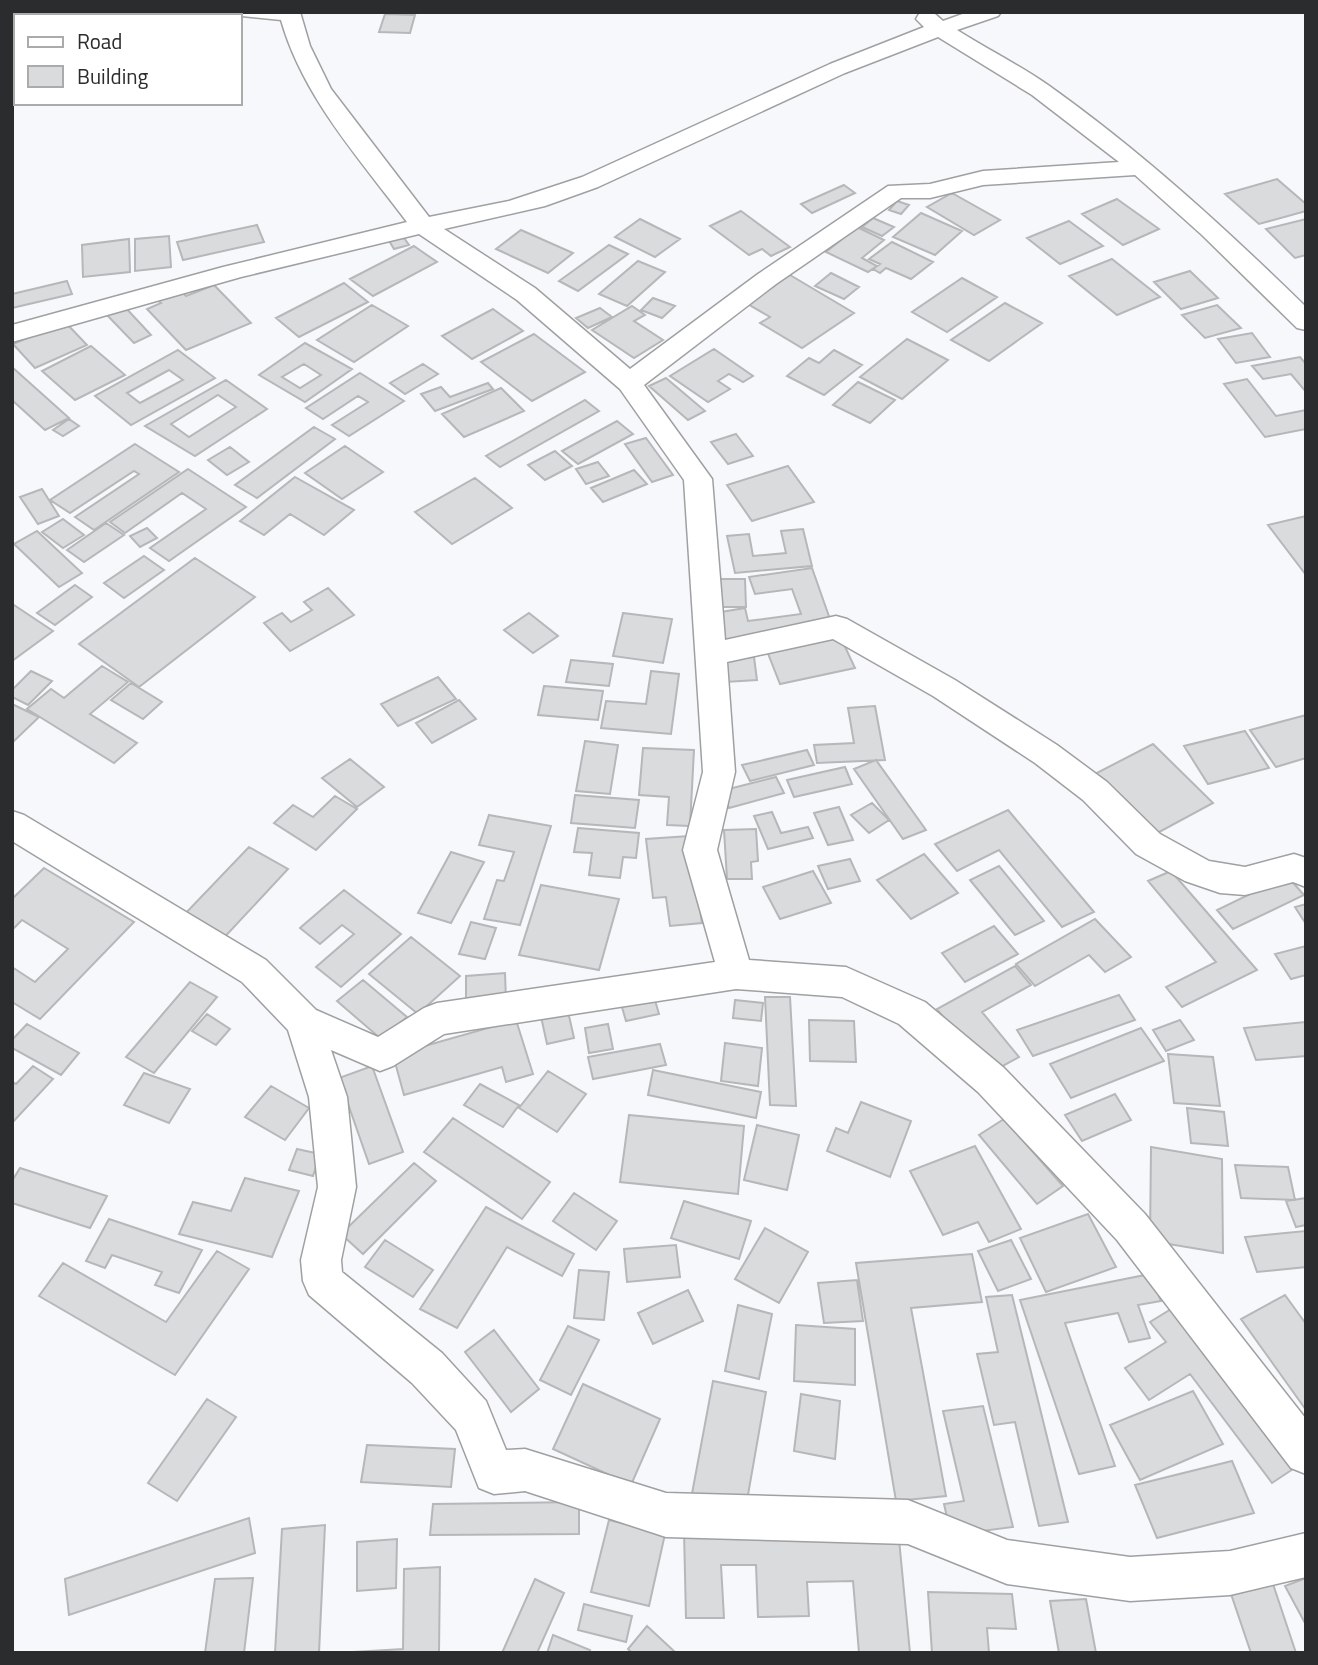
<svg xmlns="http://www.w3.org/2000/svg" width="1318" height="1665" font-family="'Titillium Web',sans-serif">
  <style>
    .building { fill: #dadbdd; stroke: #b6b7b9; stroke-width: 2; fill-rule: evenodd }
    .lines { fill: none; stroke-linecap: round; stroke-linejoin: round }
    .street-casing { stroke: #9fa0a2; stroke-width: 3 }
    .street { fill: #fff; fill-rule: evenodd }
  </style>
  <rect width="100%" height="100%" fill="#f7f8fb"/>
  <path class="building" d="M385,14L415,15L410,33L379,32Z
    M1277,179L1306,204V211L1259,224L1225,194Z
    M844,185L855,193L812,213L801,204Z
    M952,193L1000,220L974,235L927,207Z
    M1117,199L1159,229L1123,245L1082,214Z
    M897,201L909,205L901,214L889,210Z
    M741,211L790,247L771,256L762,249L749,255L710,226Z
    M921,213L962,231L935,255L893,237Z
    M873,218L894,227L882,236L862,227Z
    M640,219L680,239L655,257L615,237Z
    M1306,219V255L1295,258L1266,229Z
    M1069,221L1103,246L1060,264L1027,238Z
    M257,225L264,242L183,260L177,242Z
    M857,227L884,240L862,258L877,266L868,272L826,252Z
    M521,230L573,253L548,273L496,249Z
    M402,235L409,245L394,249L388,239Z
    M169,236L171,267L135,271V239Z
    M129,239L130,272L83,277L82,245Z
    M892,242L933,262L911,279L886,268L880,273L873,269L880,264L869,259Z
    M609,245L628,254L578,291L559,281Z
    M414,246L437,262L373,296L350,279Z
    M1112,259L1160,297L1117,315L1069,276Z
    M638,261L665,272L627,306L599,294Z
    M1190,271L1218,298L1181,309L1154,282Z
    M831,273L859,287L844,299L815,286Z
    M790,275L854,313L802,348L760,323L770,317L746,303Z
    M962,278L997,297L947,332L912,312Z
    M67,281L72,294L12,308V294Z
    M344,283L368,302L299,337L276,318Z
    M214,285L251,323L186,350L147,309L161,303L156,299L180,289L186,296Z
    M653,298L675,306L662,318L641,310Z
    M1005,303L1042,323L989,361L951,340Z
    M372,305L408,326L354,362L317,340Z
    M1217,305L1241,328L1205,338L1182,315Z
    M124,306L151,335L134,343L106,314Z
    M632,306L645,315L634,321L663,340L634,358L592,330Z
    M600,308L612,317L588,328L576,318Z
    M493,309L523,331L472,359L442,336Z
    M65,322L87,345L35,368L13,344Z
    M1252,333L1270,357L1236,363L1218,339Z
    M534,334L585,372L532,401L481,362Z
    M907,339L948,360L902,399L860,377Z
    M305,343L352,369L305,402L259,375ZM304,364L321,375L300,388L282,377Z
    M91,346L125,375L75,400L42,371Z
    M714,349L753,376L743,382L729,374L718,381L730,389L708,402L670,376Z
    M178,350L215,378L131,425L95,396ZM169,370L183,380L140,403L127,393Z
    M834,350L862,365L824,395L787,376L809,358L819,363Z
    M1300,357L1306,364V392L1291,374L1263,379L1252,366Z
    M423,364L438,374L405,394L390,383Z
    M12,367L69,418L45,430L12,400Z
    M360,373L404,401L349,436L332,425L368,402L358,396L323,419L306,408Z
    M666,378L705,411L688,420L649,386Z
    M1247,379L1276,416L1306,410V429L1265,437L1224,384Z
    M226,380L267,409L195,456L145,426ZM218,395L236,407L189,437L171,424Z
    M858,382L895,400L870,423L833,405Z
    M488,383L493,389L435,411L421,394L441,387L450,397Z
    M501,388L524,411L464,437L442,414Z
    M585,400L599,411L500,467L486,456Z
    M69,419L79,426L63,436L53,430Z
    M617,421L633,434L578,464L562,451Z
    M314,427L335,439L257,498L235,485Z
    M736,434L753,456L728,464L711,442Z
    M646,438L673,475L652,482L625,444Z
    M135,444L179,472L94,530L75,517L139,474L134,471L70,513L50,500Z
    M345,446L383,472L342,499L305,473Z
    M230,447L249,462L227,475L208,460Z
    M555,451L572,466L545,480L528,465Z
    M598,462L609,476L586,484L576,469Z
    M788,466L814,502L752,521L727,485Z
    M188,469L246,507L169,561L150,548L206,509L182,493L125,533L110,522Z
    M634,470L647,484L603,502L591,488Z
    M295,477L354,510L324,535L290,514L264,535L240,521Z
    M475,478L512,508L452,544L415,512Z
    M42,489L59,516L38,524L20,497Z
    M1306,516V575L1268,525Z
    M63,519L84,535L63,548L42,532Z
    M106,523L124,535L84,562L67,550Z
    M147,528L157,538L140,547L130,536Z
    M803,529L812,566L735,573L727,536L749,534L753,556L786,553L781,531Z
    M37,531L82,573L59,587L14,544Z
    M144,556L164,570L124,598L104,583Z
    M195,558L255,597L139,687L79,644Z
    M812,568L832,625L724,641L715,613L745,608L748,621L801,614L792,589L755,594L749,577Z
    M719,579H745L746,607H720Z
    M75,585L92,597L55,625L37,613Z
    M328,588L354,615L290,651L264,623L282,613L291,622L312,610L304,602Z
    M14,605L53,631L12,661V606Z
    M529,613L558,636L533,653L504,630Z
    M623,613L672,619L663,663L613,656Z
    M840,636L855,668L780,684L767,651Z
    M754,657L757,680L725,682L722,658Z
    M571,660L613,664L609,686L566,682Z
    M102,666L128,682L90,714L137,743L114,763L27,709L51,689L64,698Z
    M31,671L52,681L28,705L12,697V690Z
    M651,671L679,674L671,734L601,728L606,701L646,704Z
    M438,677L456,699L398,726L381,704Z
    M131,683L162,702L143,719L111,700Z
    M544,686L603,691L598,720L538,715Z
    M459,700L476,719L432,743L416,723Z
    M12,704L39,717L12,743Z
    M875,706L885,760L817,763L814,745L854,743L848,708Z
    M1306,715V758L1276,767L1250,730Z
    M1245,731L1269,768L1208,784L1184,746Z
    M585,741L618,745L610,794L576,791Z
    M1153,744L1213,803L1150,837L1091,776Z
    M643,748L694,750L690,826L667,825L669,797L639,795Z
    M807,750L814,765L750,781L742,765Z
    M350,759L384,787L357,807L322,778Z
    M876,760L926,830L903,839L854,769Z
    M845,767L852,784L794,797L787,780Z
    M776,777L784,793L729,808L721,791Z
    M575,795L639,800L635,828L571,823Z
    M335,796L357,809L316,850L274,823L293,805L313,817Z
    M872,803L889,820L869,833L851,815Z
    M839,807L853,840L828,845L814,813Z
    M1008,810L1094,912L1062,927L999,850L957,871L935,844Z
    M772,812L781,833L808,827L813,838L768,849L754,816Z
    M489,815L551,826L520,925L484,919L497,880L504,881L514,852L479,845Z
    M578,828L639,833L636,858L623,857L620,878L589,875L592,853L574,852Z
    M756,829L758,861L751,862L752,879H727L724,830Z
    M689,836L702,923L670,926L666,897L653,898L646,839Z
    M249,847L288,869L220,942L181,918Z
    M451,852L484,862L451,923L418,913Z
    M924,854L958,893L911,919L877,880Z
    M850,859L860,881L828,889L818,866Z
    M999,866L1044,921L1015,935L970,880Z
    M44,868L134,922L40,1019L12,1002V967L35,982L68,949L22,920L12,930V899Z
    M813,871L831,903L780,919L763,887Z
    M1171,871L1257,970L1182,1007L1166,987L1216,962L1148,881Z
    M1287,876L1304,895L1233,929L1217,910Z
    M541,885L619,899L599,970L519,955Z
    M344,890L401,934L341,987L316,967L354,934L342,925L320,944L300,928Z
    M1306,904V924L1295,907Z
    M1095,919L1131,957L1105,972L1089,955L1035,986L1016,964Z
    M471,922L496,928L485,959L459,954Z
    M994,926L1018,954L965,982L942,953Z
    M411,937L460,976L418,1014L369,974Z
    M1306,946V975L1291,979L1275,954Z
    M1015,966L1031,985L982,1012L1019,1057L988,1074L937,1009Z
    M505,973L506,1000L466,1003V976Z
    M363,980L407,1017L381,1039L337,1001Z
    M190,982L217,997L154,1073L126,1057Z
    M652,990L659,1014L626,1021L619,997Z
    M1119,995L1135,1020L1033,1056L1017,1030Z
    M765,997H790L796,1106L770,1105Z
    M735,1000L763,1003L761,1021L733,1018Z
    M567,1007L574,1038L547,1044L540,1012Z
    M207,1014L230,1029L216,1045L192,1031Z
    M516,1020L533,1074L506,1082L502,1067L404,1095L393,1055Z
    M809,1020L854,1021L856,1062L810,1061Z
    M1180,1020L1194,1040L1166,1051L1153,1030Z
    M1305,1022L1306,1056L1256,1060L1244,1028Z
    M27,1024L79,1053L61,1075L12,1048V1040Z
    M608,1024L613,1049L589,1053L585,1028Z
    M1141,1028L1164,1061L1071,1098L1050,1064Z
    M725,1043L762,1048L758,1086L721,1081Z
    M660,1044L666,1065L593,1079L588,1057Z
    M1168,1054L1213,1057L1220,1106L1174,1103Z
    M33,1066L53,1079L12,1123V1082L16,1084Z
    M372,1066L403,1152L369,1164L339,1078Z
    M653,1070L761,1092L756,1118L648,1095Z
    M548,1071L586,1094L557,1132L519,1108Z
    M144,1073L190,1089L169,1123L124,1105Z
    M480,1084L519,1105L503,1127L464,1105Z
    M271,1086L309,1108L285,1140L245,1117Z
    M1115,1094L1131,1120L1082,1141L1065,1115Z
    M861,1102L911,1121L890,1177L827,1151L836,1128L848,1133Z
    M1187,1108L1224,1112L1228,1146L1191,1143Z
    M629,1115L744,1126L738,1194L620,1182Z
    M453,1118L550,1182L522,1219L424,1152Z
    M1004,1119L1063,1186L1037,1204L979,1135Z
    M757,1125L799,1135L787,1190L744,1180Z
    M975,1146L1021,1229L989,1242L978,1222L943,1235L910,1171Z
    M1151,1147L1222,1159L1223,1253L1150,1241Z
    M297,1149L320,1154L313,1176L289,1170Z
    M414,1163L436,1181L363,1254L341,1234Z
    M1235,1165L1288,1167L1295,1200L1241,1198Z
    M20,1168L107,1196L90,1228L12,1203V1181Z
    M245,1178L299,1191L272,1257L179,1234L193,1202L231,1211Z
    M574,1193L617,1221L596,1250L553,1221Z
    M1306,1198V1225L1296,1227L1286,1201Z
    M684,1201L751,1221L739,1259L671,1238Z
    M486,1207L574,1254L562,1276L507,1247L457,1328L420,1309Z
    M1088,1214L1116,1267L1046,1292L1020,1238Z
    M109,1219L202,1250L179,1293L155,1285L162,1272L112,1255L105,1268L86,1261Z
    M765,1228L808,1252L779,1303L735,1279Z
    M1305,1231L1306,1267L1257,1272L1245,1237Z
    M385,1240L433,1270L413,1297L365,1267Z
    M1011,1240L1031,1279L998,1291L978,1251Z
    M676,1245L680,1277L627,1282L624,1249Z
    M217,1251L249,1269L175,1375L39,1296L63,1263L166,1322Z
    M972,1254L982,1302L911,1308L946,1496L896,1501L856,1263Z
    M579,1270L609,1272L604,1320L574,1318Z
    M1150,1274L1161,1301L1138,1305L1150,1338L1129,1342L1118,1313L1065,1323L1115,1466L1079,1474L1020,1300Z
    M857,1280L863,1321L824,1323L818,1283Z
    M688,1290L703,1321L653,1344L638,1313Z
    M1012,1295L1068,1522L1039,1526L1015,1422L994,1425L977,1354L998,1352L986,1297Z
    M1285,1295L1306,1324V1410L1241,1319Z
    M738,1305L772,1314L759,1379L725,1371Z
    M1176,1306L1299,1465L1272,1483L1190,1374L1149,1400L1125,1368L1166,1342L1150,1322Z
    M796,1325L855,1329V1385L794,1381Z
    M568,1326L599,1340L571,1395L540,1380Z
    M494,1330L539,1389L511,1412L465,1352Z
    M713,1381L766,1392L745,1512L691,1499Z
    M583,1384L660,1419L631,1485L553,1449Z
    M1193,1391L1223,1444L1140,1480L1110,1425Z
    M801,1394L840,1401L835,1459L794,1451Z
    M207,1399L236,1417L177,1501L148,1483Z
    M983,1406L1013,1527L951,1535L944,1504L964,1501L943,1411Z
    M367,1445L455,1449L451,1487L361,1482Z
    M1232,1461L1254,1513L1157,1538L1135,1485Z
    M579,1502V1534L430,1535L433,1504Z
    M249,1518L255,1553L69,1615L65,1579Z
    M609,1520L665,1534L649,1606L591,1592Z
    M325,1525L319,1653H275L282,1529Z
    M898,1529L910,1653H843H859L853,1581L807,1582L809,1616L758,1617L756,1565H721L724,1618H686L684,1531Z
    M397,1539L396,1588L357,1591V1542Z
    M440,1567L439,1653H336L403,1649L404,1569Z
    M253,1578L244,1653H205L215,1579Z
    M1306,1578V1625L1285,1586Z
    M535,1579L564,1593L537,1653H502Z
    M1273,1584L1296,1653H1251L1230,1591Z
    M928,1592L1012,1594L1016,1629L987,1628L989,1653H932Z
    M1086,1599L1096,1653H1059L1050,1601Z
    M584,1604L632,1616L626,1642L578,1630Z
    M647,1626L676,1653H632L628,1649Z
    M553,1635L590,1650L589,1653H547Z"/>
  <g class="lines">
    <defs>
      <path id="street" d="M239,12H300L310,46L331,89L429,217L509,201L582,177L830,64L924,27L916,19L919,14H935L943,21L968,12H1001L998,16L957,30C987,49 1019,65 1048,85C1141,151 1225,228 1306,307V330L1297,328L1202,235L1135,175L983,185L930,198H901L776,284L644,385L712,479L725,640L836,616L847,619L955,680L1057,745L1107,782L1160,834L1209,861L1245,867L1294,854L1306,858V887L1293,882L1245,895L1220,893L1185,881L1136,854L1083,800L1035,763L933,696L833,639L727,662L735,772L717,850L749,960L846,967L925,1002L1004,1068L1145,1214L1306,1419V1474L1291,1468L1117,1240L978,1092L899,1024L842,997L736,989L444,1034L393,1066L380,1071L331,1050L347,1097L356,1187L341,1260L342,1272L442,1353L486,1401L506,1450L525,1449L666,1493L908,1500L1007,1540L1130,1557L1230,1551L1306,1533V1577L1230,1595L1130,1601L1007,1584L908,1544L666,1537L525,1491L494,1494L479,1488L456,1430L412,1383L309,1295L303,1281L301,1260L318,1187L309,1097L288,1030L242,982L12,841V811L24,815L266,960L316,1010L378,1037L424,1008L437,1003L715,962L683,850L703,772L684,480L620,389L517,300L419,234L241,277L12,342V325L223,267L407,222C359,158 303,97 281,20L242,16ZM938,37L1032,95L1119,162L983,171L930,184L888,186L758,274L630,369L535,288L444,229L545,206L598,187L845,73Z"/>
    </defs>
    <use href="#street" class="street-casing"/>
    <use href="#street" class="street"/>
  </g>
  <rect width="1318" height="1665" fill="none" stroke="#2b2c2d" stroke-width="28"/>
  <rect x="14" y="14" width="228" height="91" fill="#ffffff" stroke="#aaabab" stroke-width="2"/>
  <rect x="28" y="37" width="35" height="10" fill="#ffffff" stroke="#aaabab" stroke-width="2"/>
  <text x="77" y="49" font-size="21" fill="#2b2c2d">Road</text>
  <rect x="28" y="66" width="35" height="21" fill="#dadbdd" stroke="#aaabab" stroke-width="2"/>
  <text x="77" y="84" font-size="21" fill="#2b2c2d">Building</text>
</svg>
